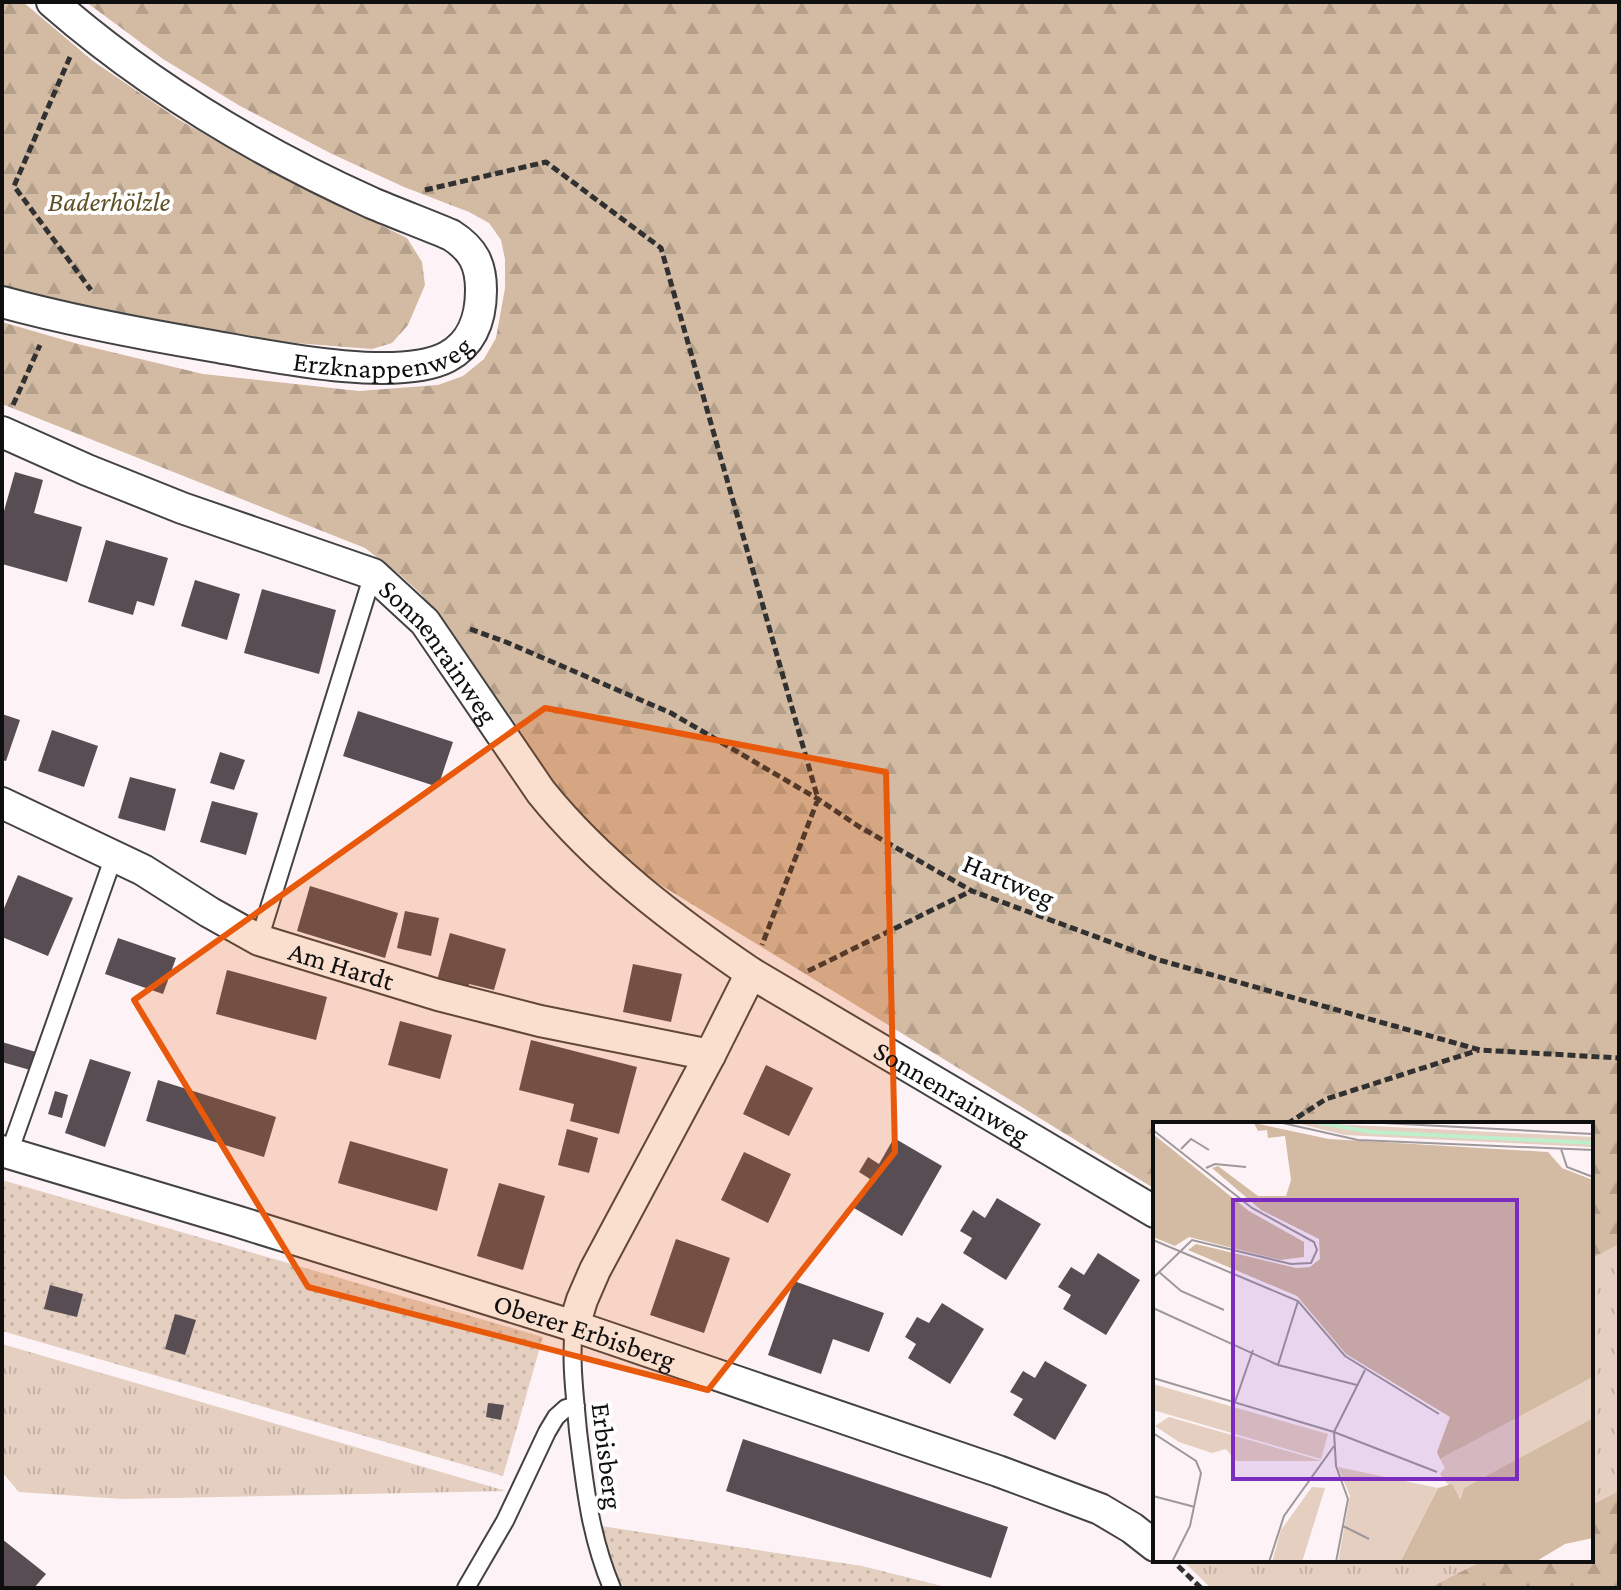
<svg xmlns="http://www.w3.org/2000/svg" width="1621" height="1590" font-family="'Crimson Pro',serif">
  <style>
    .grass { fill: url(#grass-tufts) }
    .forest { fill: url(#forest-firs) }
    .park { fill: url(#park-dots) }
    .building { fill: #574d53 }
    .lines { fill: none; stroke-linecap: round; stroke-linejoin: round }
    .lane-casing { stroke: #424242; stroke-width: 20 }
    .street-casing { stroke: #424242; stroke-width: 34 }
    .path { stroke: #313131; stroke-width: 5; stroke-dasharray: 8 4; stroke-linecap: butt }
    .lane { stroke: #fff; stroke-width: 16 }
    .street { stroke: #fff; stroke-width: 30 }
    .marked { fill: #e8590c; fill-opacity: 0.2; stroke: #e8590c; stroke-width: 6; stroke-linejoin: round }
    .labels { text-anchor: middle; stroke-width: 8; stroke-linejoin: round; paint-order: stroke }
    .park-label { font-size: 28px; font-style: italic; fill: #5f5027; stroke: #fff }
    .street-label { font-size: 28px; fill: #0f0f0f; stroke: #fff }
    .inset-river { fill: none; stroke: #beefcd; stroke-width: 4 }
    .inset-road { fill: none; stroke: #9e989a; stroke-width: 2 }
    .view { fill: #7b2cbf; fill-opacity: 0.15; stroke: #7b2cbf; stroke-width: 4 }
    .inset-edge { fill: none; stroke: #0f0f0f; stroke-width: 4 }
  </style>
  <defs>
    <pattern id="grass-tufts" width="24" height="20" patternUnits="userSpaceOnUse" patternTransform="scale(2)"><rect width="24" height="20" fill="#e4cfc0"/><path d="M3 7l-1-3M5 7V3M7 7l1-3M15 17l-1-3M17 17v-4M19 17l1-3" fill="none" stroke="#c2b1a4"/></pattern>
    <pattern id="forest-firs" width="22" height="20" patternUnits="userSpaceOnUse" patternTransform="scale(2)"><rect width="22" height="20" fill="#d3baa2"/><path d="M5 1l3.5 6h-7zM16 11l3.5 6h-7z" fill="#b49f8a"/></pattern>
    <pattern id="park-dots" width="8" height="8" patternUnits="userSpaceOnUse" patternTransform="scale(2)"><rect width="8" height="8" fill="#e4cfc0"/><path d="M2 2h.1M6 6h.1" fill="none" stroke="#c2b1a4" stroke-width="1.8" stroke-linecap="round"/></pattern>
  </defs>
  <rect width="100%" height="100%" fill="#fdf3f6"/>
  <path class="grass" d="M1619,1244V1491L1591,1505V1259Z
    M2,1344L506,1491L123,1499L19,1492L2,1472Z
    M1186,1560H1484L1429,1588H1211L1184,1562Z"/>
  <path class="forest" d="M2,2H23L93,61L178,119L256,164L407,238L422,262L425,285L408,325L392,343L372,349L269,341L182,326L39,296L2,285Z
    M86,2H1619V1244L1591,1259V1124H1155V1189L646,876L565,803L421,594L399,574L365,548L2,404V322L78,344L203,374L359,391L438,385L463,376L484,359L496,338L505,288V259L501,240L489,223L469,212L404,187L332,154L240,106L163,59Z
    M1619,1491V1588H1429L1484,1560H1591V1505Z"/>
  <path class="park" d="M2,1180L543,1337L503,1476L2,1331Z
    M601,1526L862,1566L950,1588H624L612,1565Z"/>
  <path class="building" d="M15,472L43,480L34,513L82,527L67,582L2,564V518Z
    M106,540L168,558L154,606L137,601L133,615L88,602Z
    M195,580L240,594L227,640L181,626Z
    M262,589L336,610L319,674L244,653Z
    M358,711L453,742L438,787L343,756Z
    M2,714L20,720L6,761L2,760Z
    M52,730L98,746L84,787L38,771Z
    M220,752L245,760L234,790L210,783Z
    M130,777L176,789L165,831L118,818Z
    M212,801L258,813L246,855L200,842Z
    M18,875L73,898L48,956L2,937V913Z
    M310,886L398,913L385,958L297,931Z
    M405,911L439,918L431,956L397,948Z
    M450,933L506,949L494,990L469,984L467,992L436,984Z
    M118,938L176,958L163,994L105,974Z
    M633,964L682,974L671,1022L623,1012Z
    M227,970L327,997L316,1040L216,1014Z
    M400,1021L452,1035L440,1079L388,1065Z
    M531,1040L637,1067L619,1134L570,1121L574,1104L519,1090Z
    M2,1042L36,1052L30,1070L2,1062Z
    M90,1059L131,1072L105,1147L65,1133Z
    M766,1065L813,1088L789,1136L743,1114Z
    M158,1080L276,1117L264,1157L146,1121Z
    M55,1091L68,1095L62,1118L48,1114Z
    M567,1129L598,1138L589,1173L558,1165Z
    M894,1138L942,1166L902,1236L854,1208L870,1179L859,1172L868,1157L879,1164Z
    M350,1141L448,1169L437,1211L338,1183Z
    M744,1152L791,1174L768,1223L721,1200Z
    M499,1183L545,1196L523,1270L477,1256Z
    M997,1198L1041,1224L1006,1280L963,1253L972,1238L960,1231L973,1210L985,1218Z
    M676,1239L730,1258L704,1333L650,1315Z
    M1098,1253L1140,1280L1106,1335L1063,1309L1071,1295L1058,1287L1071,1267L1084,1275Z
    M794,1281L884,1313L869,1352L833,1339L821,1374L768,1355Z
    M50,1285L83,1294L77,1317L44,1309Z
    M942,1303L984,1329L950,1384L908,1358L916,1344L905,1337L917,1317L929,1323Z
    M175,1314L196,1320L185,1355L165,1349Z
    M1045,1361L1087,1385L1055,1440L1013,1415L1023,1399L1010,1392L1023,1371L1035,1378Z
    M488,1403L504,1405L501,1420L486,1417Z
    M743,1439L1008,1527L991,1578L726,1491Z
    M2,1539L46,1574L34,1588H2Z"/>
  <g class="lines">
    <defs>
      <path id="lane" d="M259,940L373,574
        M9,1153L114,856
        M574,1326C570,1361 575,1396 578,1431C585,1487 590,1536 612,1588
        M466,1588L505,1521L547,1432L556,1417L566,1408L576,1406"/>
      <g id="street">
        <path id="s1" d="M2,302C71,321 141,334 212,346C268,356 397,383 447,357C473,343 481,318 481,290C481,264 473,249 451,235C425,224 398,214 372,203C257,151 147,85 52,2"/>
        <path id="s2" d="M2,432L87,470L182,508L373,574L425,622L541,792C599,864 675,921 751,973L1155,1212"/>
        <path id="s3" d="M2,803L143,870L209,912L259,940L438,995L540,1021L710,1055"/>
        <path id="s4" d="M2,1151L236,1221L574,1326L998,1471L1100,1509L1132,1528L1155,1546"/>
        <path d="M574,1326L582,1300L595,1270L710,1055L751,973"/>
      </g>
    </defs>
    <use href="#lane" class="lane-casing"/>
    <use href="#street" class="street-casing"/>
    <path class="path" d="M70,57L14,186L91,290
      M425,190L546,162L661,248L818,799L762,945
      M13,405L40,345
      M470,629L506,642L671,713L818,799L858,826L972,891L1159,960L1480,1050L1619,1058
      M808,971L971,891
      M1287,1124L1326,1099L1479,1050
      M1178,1566L1201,1588"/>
    <use href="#lane" class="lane"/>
    <use href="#street" class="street"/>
  </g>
  <path class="marked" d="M545,708L886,772L895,1152L708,1390L308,1287L134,1000Z"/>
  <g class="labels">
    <g class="park-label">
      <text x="109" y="211">Baderhölzle</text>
    </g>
    <g class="street-label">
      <text dy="10" stroke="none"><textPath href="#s1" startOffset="388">Erzknappenweg</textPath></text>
      <text dy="10" stroke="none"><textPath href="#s2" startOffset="500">Sonnenrainweg</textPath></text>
      <text transform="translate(1009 880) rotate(23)" y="10">Hartweg</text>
      <text dy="10" stroke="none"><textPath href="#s3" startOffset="378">Am Hardt</textPath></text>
      <text dy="10" stroke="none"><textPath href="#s2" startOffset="1186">Sonnenrainweg</textPath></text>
      <text dy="10" stroke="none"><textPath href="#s4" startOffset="610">Oberer Erbisberg</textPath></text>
      <text transform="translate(608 1456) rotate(83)" y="10">Erbisberg</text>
    </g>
  </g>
  <g transform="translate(1153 1122)">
    <rect width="440" height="440" fill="#fdf3f6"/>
    <path d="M139,0L440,15V25L192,13ZM440,255V296L311,366L306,377L287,352L292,346L287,337ZM16,295L169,339H83L73,327L59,331L26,320L2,304Z" fill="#e4cfc0"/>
    <path d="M101,1L176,17L395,30L409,46L440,58V255L287,337L284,330L297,295L193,232L144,174L35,128L43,122L143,146L157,145L167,137L166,117L108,88L59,46L65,44L105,74H133L138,58L132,14L115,16L114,8L105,9ZM0,12L96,89L151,120V135L127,138L36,115L22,124L0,115ZM440,296V416L412,422L382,440H247L285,366L299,362L307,377L311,366Z" fill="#d3baa2"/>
    <path d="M0,262L175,312L168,337L0,288ZM185,345L285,366L247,440H185L197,374ZM159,365L172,366L149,440H119L128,408Z" fill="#e4cfc0"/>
    <path class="inset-river" d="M161,0L219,10L440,21"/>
    <path class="inset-road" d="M125,0L205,18L440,28M211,0L440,12M0,8L99,86L161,120L164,128L158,141L138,142L39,118L0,156M28,27L38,17L56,28M408,27L414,45L440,55M53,46L62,42L93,45M0,118L145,179L192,234L286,292M6,150L28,169L71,188M0,186L125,243L204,263M125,243L145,179M0,256L181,310L284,350M82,280L100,228M0,311L43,339L48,351L37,404L19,440M0,374L42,385M190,404L216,417M116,440L131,394L181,324M183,440L195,377L183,344L181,310L212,248"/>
    <path class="view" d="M80,78H364V357H80Z"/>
    <rect width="440" height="440" class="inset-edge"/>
  </g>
  <rect width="1621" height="1590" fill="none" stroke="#0f0f0f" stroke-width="8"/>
</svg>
